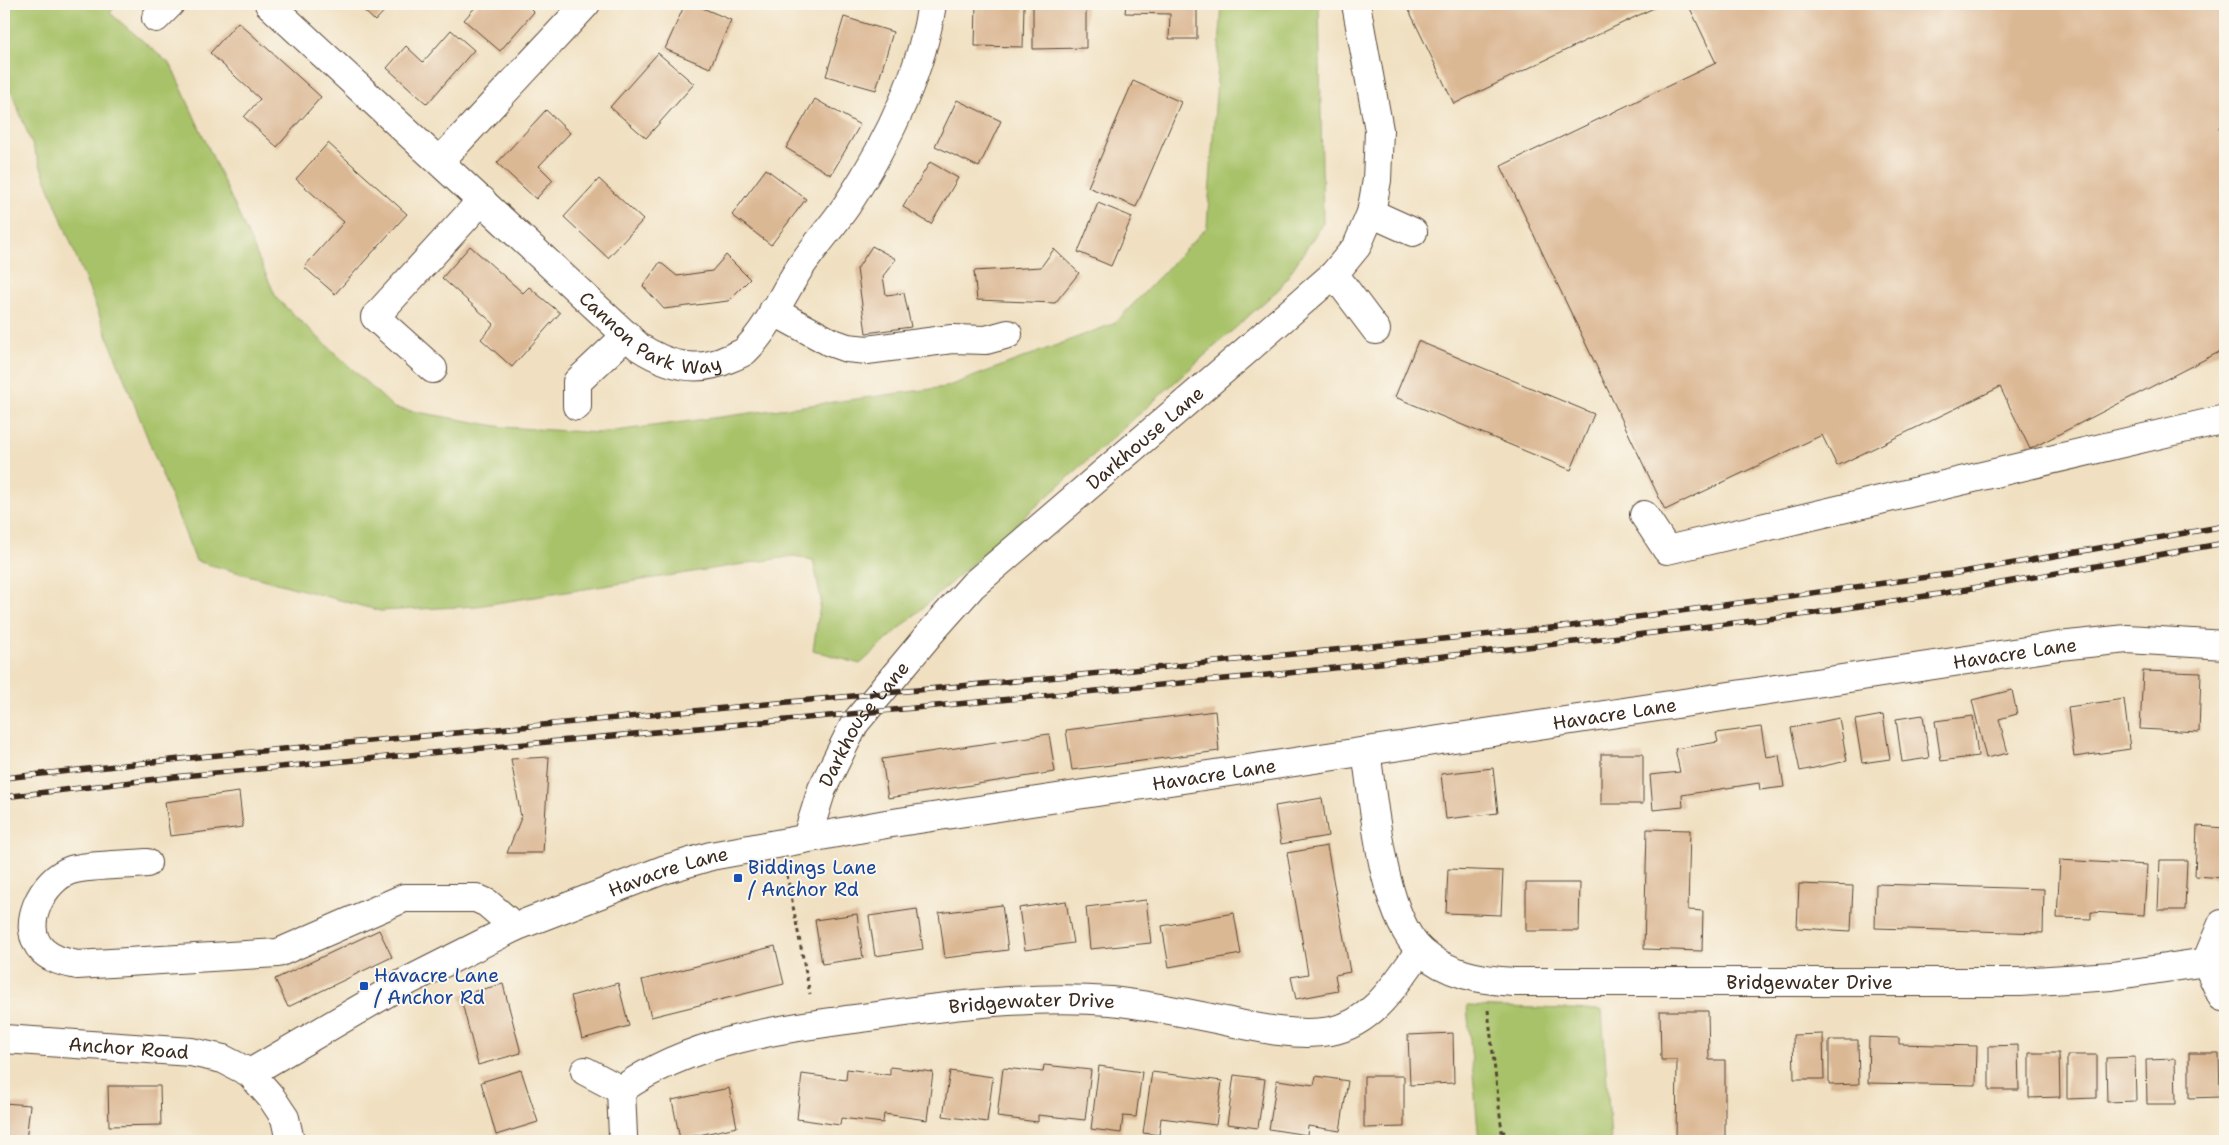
<svg xmlns="http://www.w3.org/2000/svg" width="2229" height="1145" font-family="'Shantell Sans',sans-serif">
  <style>
    .green { fill: #a8c269; stroke: #727644 }
    .building { fill: #dbb894 }
    .lines { fill: none; stroke-linecap: round; stroke-linejoin: round }
    .minor-casing { stroke: #564536; stroke-width: 30 }
    .path { stroke: #564536; stroke-width: 3; stroke-dasharray: 4 4; stroke-linecap: butt }
    .minor { stroke: #fff; stroke-width: 28 }
    .rail-casing { stroke: #3b2a1e; stroke-width: 5.5 }
    .rail { stroke: #fbf7ec; stroke-width: 4; stroke-dasharray: 11; stroke-linecap: butt }
    .transit-dot { fill: #1a4fb4; stroke: #fbf7ec; stroke-width: 2 }
    .labels { text-anchor: middle; stroke-width: 4; stroke-linejoin: round; paint-order: stroke }
    .street-label { font-size: 19px; fill: #3b2a1e; stroke: #fbf7ec }
    .transit-label { font-size: 19px; fill: #164399; stroke: #fbf7ec; text-anchor: start }
  </style>
  <rect width="100%" height="100%" fill="#fbf7ec"/>
  <filter id="ink" filterUnits="userSpaceOnUse"><feTurbulence type="fractalNoise" baseFrequency=".02" numOctaves="2"/><feDisplacementMap in="SourceGraphic" scale="10" xChannelSelector="R" yChannelSelector="G"/><feConvolveMatrix kernelMatrix="1 2 1 2 8 2 1 2 1" color-interpolation-filters="sRGB"/></filter>
  <filter id="wash" filterUnits="userSpaceOnUse"><feTurbulence type="fractalNoise" baseFrequency=".0096" numOctaves="4" result="noise"/><feDisplacementMap in="SourceGraphic" scale="20" xChannelSelector="R" yChannelSelector="G"/><feGaussianBlur stdDeviation="1.12" result="paint"/><feColorMatrix in="noise" values="0 0 0 0 0 0 0 0 0 0 0 0 0 0 0 0 0 1.4 0 .05"/><feComposite in="paint" operator="in"/></filter>
  <g filter="url(#wash)">
    <rect width="100%" height="100%" fill="#f0e0c1"/>
    <path class="green" d="M4,4H117L110,13L171,65L277,299L394,408L503,427L600,433L946,387L1115,323L1207,227L1222,4H1319L1323,223L1280,288L860,664L813,650L821,599L813,560L794,556L477,606L380,611L196,561L4,73Z
      M1467,1006L1602,1010L1611,1141H1479Z"/>
    <g id="blocks">
      <path class="building" d="M357,4H391L375,21Z
        M478,4H526L534,12L500,51L464,20Z
        M685,4H693L731,20L710,68L665,49Z
        M976,4H1024L1023,47L975,46Z
        M1033,4H1086V48L1033,49Z
        M1126,4H1197V39H1169L1170,14L1125,13Z
        M1406,4H1662L1454,104Z
        M1688,4H2225V125L2219,127L2225,141V349L2030,449L2000,387L1837,466L1822,435L1665,510L1501,166L1716,63Z
        M844,17L893,32L876,90L826,76Z
        M238,22L321,97L277,147L244,117L260,99L210,53Z
        M451,30L474,50L427,104L387,68L406,46L423,62Z
        M658,53L694,84L646,138L610,107Z
        M1133,81L1181,102L1136,207L1088,187Z
        M815,99L860,125L831,175L786,148Z
        M957,100L1001,121L979,167L935,146Z
        M546,110L570,133L539,166L553,180L536,199L497,163Z
        M328,143L407,214L335,294L304,267L344,222L296,179Z
        M930,162L958,178L931,224L903,207Z
        M766,169L806,199L771,245L732,215Z
        M599,179L643,220L608,258L564,217Z
        M1098,203L1132,217L1111,266L1078,252Z
        M470,246L523,293L529,287L560,313L512,367L481,339L494,324L442,278Z
        M872,246L896,259L883,276L886,295L904,293L911,327L866,333L857,269Z
        M1054,249L1079,273L1055,303L977,300L974,271L1041,267Z
        M726,255L750,279L728,301L664,309L643,286L660,262L677,276L712,271Z
        M1418,341L1594,414L1571,470L1395,397Z
        M2143,671L2201,673L2199,732L2140,729Z
        M2012,690L2017,714L1999,719L2008,753L1986,758L1972,700Z
        M2124,699L2130,749L2074,757L2068,707Z
        M1215,711L1219,751L1072,770L1066,730Z
        M1883,715L1890,759L1862,763L1855,720Z
        M1923,715L1929,758L1902,762L1896,719Z
        M1973,716L1978,756L1941,761L1935,721Z
        M1839,718L1847,761L1800,771L1791,728Z
        M1761,727L1766,757L1779,755L1784,787L1760,790L1759,783L1682,795L1683,807L1653,810L1650,775L1680,772L1675,749L1718,742L1716,733Z
        M1049,734L1055,772L888,798L882,759Z
        M1601,754H1643V804H1601Z
        M549,757L543,853H507L521,818L511,759Z
        M1493,768L1498,813L1446,819L1441,774Z
        M239,792L243,827L170,836L165,802Z
        M1322,798L1328,836L1281,844L1275,806Z
        M2197,826L2225,828V878L2195,876Z
        M1647,829L1690,830L1688,910L1703,911L1702,951L1644,949Z
        M1327,846L1350,972L1335,975L1338,991L1296,999L1291,977L1308,974L1287,853Z
        M2060,860L2147,865L2144,915L2091,912V919L2057,918Z
        M2160,860H2187L2185,910H2158Z
        M1448,869L1503,871L1501,915L1446,913Z
        M1526,883H1580L1579,931H1526Z
        M1799,884L1853,886L1851,931L1797,928Z
        M1876,884L2044,889L2043,933L1875,928Z
        M1146,900L1151,943L1090,949L1086,907Z
        M1066,901L1073,943L1025,950L1019,908Z
        M1002,905L1008,950L945,958L939,913Z
        M917,909L923,949L875,956L869,916Z
        M1234,913L1241,954L1169,967L1162,926Z
        M857,914L863,958L822,964L815,920Z
        M379,930L392,957L288,1007L275,979Z
        M775,946L784,984L651,1017L642,980Z
        M618,983L629,1026L582,1039L571,996Z
        M503,984L521,1053L478,1065L460,995Z
        M1660,1011H1708L1709,1060H1725V1139H1676L1677,1060H1661Z
        M1453,1033L1454,1083L1410,1085L1408,1035Z
        M1823,1034L1824,1079H1794L1793,1035Z
        M1869,1037L1899,1038V1044L1977,1046L1976,1085L1868,1083Z
        M1829,1040H1858L1859,1084L1829,1085Z
        M2018,1045L2019,1090H1989V1046Z
        M2029,1053H2059L2060,1097L2029,1098Z
        M2189,1053H2219L2220,1097L2189,1098Z
        M2067,1055H2097V1098L2067,1099Z
        M2135,1057L2136,1101L2107,1102L2106,1058Z
        M2175,1059L2176,1104H2147L2146,1060Z
        M1044,1065L1091,1070L1085,1120L1038,1115V1122L997,1117L1003,1068L1043,1072Z
        M1099,1066L1142,1072L1136,1117L1123,1116L1121,1133L1091,1129Z
        M890,1067L933,1072L927,1120L884,1114L883,1123L841,1118L840,1125L797,1119L802,1074L846,1080L847,1069L890,1075Z
        M521,1070L538,1122L496,1135L481,1082Z
        M950,1071L993,1077L987,1122L943,1116Z
        M1152,1072L1222,1081L1216,1125L1161,1118L1159,1135L1143,1133Z
        M1234,1075L1265,1079L1258,1128L1227,1124Z
        M1316,1076L1348,1081L1340,1131L1308,1126L1307,1135L1269,1129L1277,1080L1314,1085Z
        M1364,1076H1404V1127L1364,1128Z
        M108,1086H160L161,1125L109,1126Z
        M729,1088L737,1127L680,1139L672,1100Z
        M4,1103L30,1105L26,1141H4Z"/>
    </g>
  </g>
  <g filter="url(#ink)">
    <use href="#blocks" fill-opacity="0" stroke="#564536" stroke-width="1"/>
    <g class="lines">
      <defs>
        <g id="minor">
          <path id="s1" d="M269,4L639,347C667,365 697,374 728,359C733,357 741,354 745,351C768,329 782,295 799,269C814,246 832,227 847,205C886,145 921,75 932,4"/>
          <path d="M156,18L170,4"/>
          <path d="M440,161L586,4"/>
          <path d="M1371,213L1413,232"/>
          <path d="M1334,274L1376,330"/>
          <path d="M773,311L830,342L847,348L867,350L952,339L986,340L1008,334"/>
          <path d="M433,369L375,317L482,200"/>
          <path d="M577,406V382L627,335"/>
          <path d="M1644,515L1667,550L2225,419"/>
          <path id="s2" d="M1366,751C1374,804 1382,915 1421,951C1447,974 1480,980 1514,982H2020L2112,976L2206,962"/>
          <path id="s3" d="M807,837L822,789L855,723L932,631L973,585L1247,350L1334,274L1357,246L1371,213L1377,180L1379,130L1356,4"/>
          <path d="M147,863C127,865 89,865 71,870C43,879 18,927 43,951C53,960 64,962 77,965L278,953L404,898H476L487,903L515,927"/>
          <path d="M2222,997L2206,962L2222,924"/>
          <path id="s4" d="M4,1039L191,1052L223,1059L250,1073L271,1097L285,1118L290,1141"/>
          <path d="M585,1071L621,1090L623,1136"/>
          <path id="s5" d="M250,1073L402,984L515,927L663,870L711,856L886,824L2059,646L2127,639L2225,645"/>
          <path id="s6" d="M621,1090C695,1037 789,1028 877,1016C955,1005 1032,995 1111,1001C1150,1005 1187,1013 1225,1021C1259,1028 1296,1037 1331,1031C1373,1023 1397,982 1420,950"/>
        </g>
      </defs>
      <use href="#minor" class="minor-casing"/>
      <path class="path" d="M787,875L810,994
        M1488,1010L1503,1141
        M1502,1130L1512,1141"/>
      <use href="#minor" class="minor"/>
      <defs>
        <path id="rail" d="M4,778L208,756L1176,666L1571,626L1957,573L2225,526
          M4,797L183,776L1279,674L1611,638L1808,614L1939,594L2225,543"/>
      </defs>
      <use href="#rail" class="rail-casing"/>
      <use href="#rail" class="rail"/>
    </g>
  </g>
  <g class="transit-dot">
    <rect x="733" y="873" width="10" height="10" rx="2.5"/>
    <rect x="359" y="981" width="10" height="10" rx="2.5"/>
  </g>
  <g class="labels">
    <g class="street-label">
      <text dy="7" stroke="none"><textPath href="#s1" startOffset="509">Cannon Park Way</textPath></text>
      <text dy="7" stroke="none"><textPath href="#s3" startOffset="532">Darkhouse Lane</textPath></text>
      <text dy="7" stroke="none"><textPath href="#s5" startOffset="1831">Havacre Lane</textPath></text>
      <text dy="7" stroke="none"><textPath href="#s5" startOffset="1426">Havacre Lane</textPath></text>
      <text dy="7" stroke="none"><textPath href="#s3" startOffset="128">Darkhouse Lane</textPath></text>
      <text dy="7" stroke="none"><textPath href="#s5" startOffset="1021">Havacre Lane</textPath></text>
      <text dy="7" stroke="none"><textPath href="#s5" startOffset="466">Havacre Lane</textPath></text>
      <text dy="7" stroke="none"><textPath href="#s2" startOffset="606">Bridgewater Drive</textPath></text>
      <text dy="7" stroke="none"><textPath href="#s6" startOffset="425">Bridgewater Drive</textPath></text>
      <text dy="7" stroke="none"><textPath href="#s4" startOffset="125">Anchor Road</textPath></text>
    </g>
    <g class="transit-label">
      <text x="748" y="874">Biddings Lane<tspan x="748" dy="22">/ Anchor Rd</tspan></text>
      <text x="374" y="982">Havacre Lane<tspan x="374" dy="22">/ Anchor Rd</tspan></text>
    </g>
  </g>
  <rect width="2229" height="1145" fill="none" stroke="#fbf7ec" stroke-width="20"/>
</svg>
